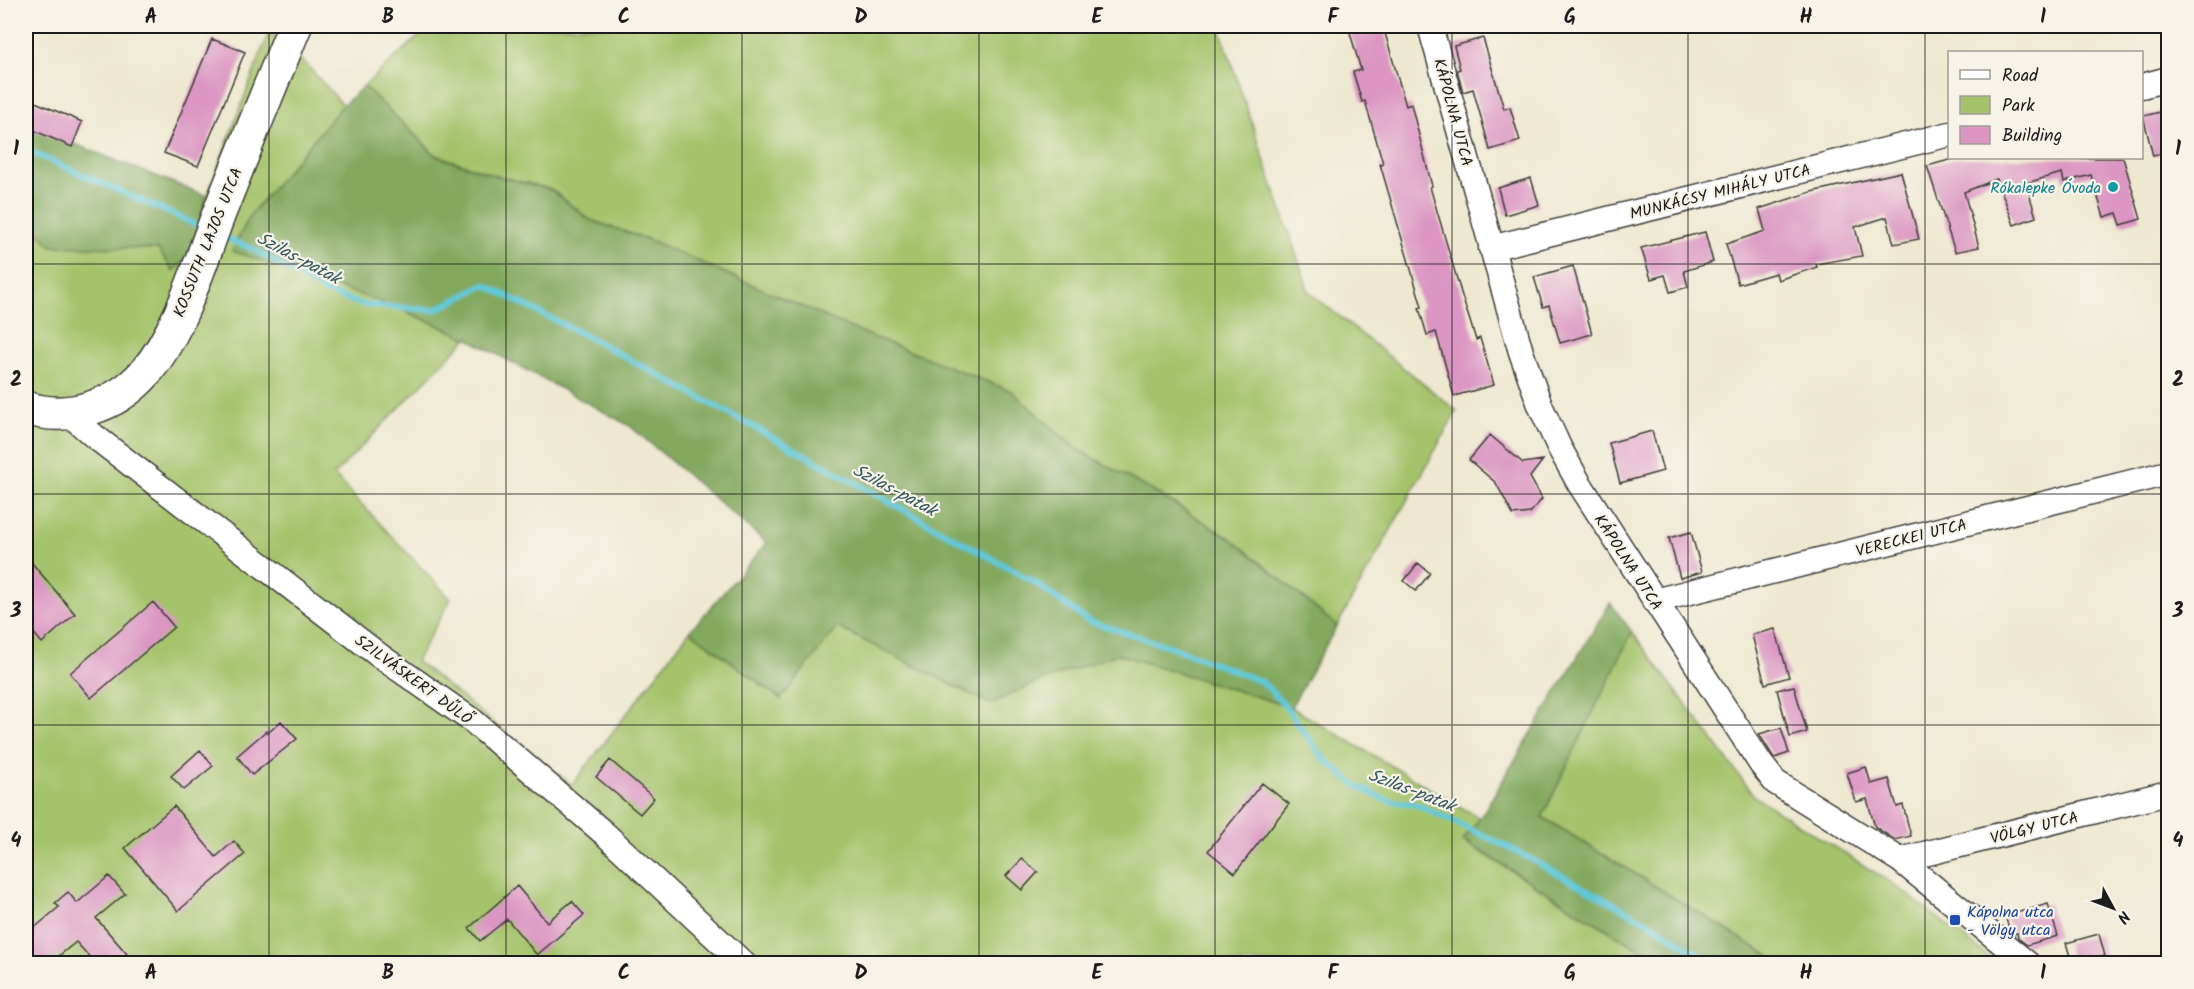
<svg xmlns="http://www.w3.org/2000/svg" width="2194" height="989" font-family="Kalam,sans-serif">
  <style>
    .green { fill: #a4c36a; stroke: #607043; stroke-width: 1.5 }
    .forest { fill: #83a95e; stroke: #50623d; stroke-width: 1.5 }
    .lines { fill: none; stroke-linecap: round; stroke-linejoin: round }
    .stream { stroke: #5ec8d8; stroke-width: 6 }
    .building { fill: #db96c3 }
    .minor-casing { stroke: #3c3b37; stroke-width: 27 }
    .secondary-casing { stroke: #3c3b37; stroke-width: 36 }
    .minor { stroke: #fff; stroke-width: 24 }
    .secondary { stroke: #fff; stroke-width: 33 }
    .grid { fill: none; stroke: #1c1c1c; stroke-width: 1.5; stroke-opacity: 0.55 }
    .culture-dot { fill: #0f9aa8; stroke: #f7f3e8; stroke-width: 2 }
    .transit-dot { fill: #1a4fb4; stroke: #f7f3e8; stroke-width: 2 }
    .labels { text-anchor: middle; stroke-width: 4.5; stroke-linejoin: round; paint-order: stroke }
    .street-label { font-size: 16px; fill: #1c1c1c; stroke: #f7f3e8 }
    .culture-label { font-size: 16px; fill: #0d838f; stroke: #f7f3e8; text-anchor: end }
    .transit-label { font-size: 16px; fill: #164399; stroke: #f7f3e8; text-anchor: start }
    .water-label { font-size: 18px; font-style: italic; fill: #33585e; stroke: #f7f3e8 }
    .neatline { fill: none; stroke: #1c1c1c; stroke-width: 2 }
    .grid-label { font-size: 20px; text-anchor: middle; font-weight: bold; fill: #1c1c1c }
  </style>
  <rect width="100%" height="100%" fill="#f7f3e8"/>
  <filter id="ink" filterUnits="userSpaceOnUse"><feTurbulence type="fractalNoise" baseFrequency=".0167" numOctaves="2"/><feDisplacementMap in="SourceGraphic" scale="12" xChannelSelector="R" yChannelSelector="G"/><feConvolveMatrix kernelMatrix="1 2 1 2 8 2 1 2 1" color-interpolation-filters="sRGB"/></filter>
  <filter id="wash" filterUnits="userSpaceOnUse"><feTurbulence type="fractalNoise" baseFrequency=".008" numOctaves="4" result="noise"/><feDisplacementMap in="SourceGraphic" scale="24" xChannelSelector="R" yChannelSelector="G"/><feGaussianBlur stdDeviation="1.35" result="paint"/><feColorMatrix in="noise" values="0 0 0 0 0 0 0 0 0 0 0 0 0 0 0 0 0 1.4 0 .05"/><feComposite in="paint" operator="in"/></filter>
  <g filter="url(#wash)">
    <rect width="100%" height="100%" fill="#eee8d0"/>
    <path class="green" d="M430,26H1219L1309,292L1457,411L1337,626L1233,540L1158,494L1075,448L1011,391L858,331L647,239L590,220L551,189L494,175L436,155L364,86Z
      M269,32L305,63L343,105L250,215L398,308L467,338L334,475L451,599L416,661L572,785L690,631L780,699L837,627L990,704L1035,683L1117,654L1291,707L1480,818L1463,841L1661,963H26V221L52,246L158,249L173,270L189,257L207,196Z
      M1632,632L1755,797L1895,885L1997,963H1781L1542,817Z"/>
    <path class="forest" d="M364,86L436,156L494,175L551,190L590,220L647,239L858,331L1011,391L1075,448L1158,494L1233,540L1337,626L1291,707L1117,654L1035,683L990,704L837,627L781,699L690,631L767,543L630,426L467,338L398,308L232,251L250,215L343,105Z
      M26,125L207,196L189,257L173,271L158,249L52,246L26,221V162L27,157L26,156Z
      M1610,603L1632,632L1542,817L1781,963H1661L1463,840L1480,818Z"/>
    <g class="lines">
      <path class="stream" d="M26,150L204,228
        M221,236L255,250L325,292L364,305L435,310L485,285L594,340L805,455L1034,582L1088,621L1172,647L1262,682L1282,702L1324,759L1357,786L1386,800L1418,805L1508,847L1655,926L1713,964"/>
    </g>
    <g id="blocks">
      <path class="building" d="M1348,26H1383L1406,106L1411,104L1432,186L1430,187L1462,296L1476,340L1480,338L1494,385L1454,396L1436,332L1427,335L1419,308L1422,307L1380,164L1383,163L1365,101L1362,102L1353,72L1361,70Z
        M1483,38L1504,109L1510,107L1520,141L1490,150L1473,89L1463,92L1457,70L1460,69L1454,46Z
        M212,39L245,52L198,166L164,153Z
        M26,98L82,122L72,147L26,127Z
        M2169,110V152L2153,156L2143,116Z
        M1957,158H2123L2141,219L2121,225L2117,213L2104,217L2091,175L2064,182L2062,173L2026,183L2036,217L2014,225L1997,179L1964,192L1979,247L1955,252L1927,166Z
        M1901,172L1919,239L1894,244L1887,217L1855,227L1862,256L1816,264L1817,267L1778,280L1776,273L1738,284L1726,244L1765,231L1759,209L1811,192Z
        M1531,178L1539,205L1505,215L1498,188Z
        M1705,232L1713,262L1684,271L1688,287L1670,292L1665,275L1651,279L1641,248Z
        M1573,266L1592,334L1560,343L1549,305L1543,307L1534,277Z
        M1652,431L1663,471L1620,483L1609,443Z
        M1490,435L1523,463L1543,460L1530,477L1542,499L1530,513L1513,515L1496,483L1469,460Z
        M1691,532L1702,572L1680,578L1669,538Z
        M26,556L75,614L42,643L26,624Z
        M1418,563L1430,573L1416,591L1404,581Z
        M153,602L174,627L91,698L70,673Z
        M1775,629L1789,677L1765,684L1752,635Z
        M1794,686L1807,732L1790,737L1777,690Z
        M281,721L297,739L252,775L237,756L266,731L268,733Z
        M1781,728L1789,753L1774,758L1759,734Z
        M200,750L213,766L184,790L171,776Z
        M610,760L654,798L640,814L596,777Z
        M1866,767L1871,784L1889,779L1897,807L1903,805L1911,836L1895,840L1875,827L1867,799L1856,802L1847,773Z
        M1262,783L1289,804L1235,873L1208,851Z
        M174,806L216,857L234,841L245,854L178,911L125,848Z
        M1022,859L1038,872L1022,890L1006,876Z
        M109,876L125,894L96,918L127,954L115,963H95L76,942L50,963H35L26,952V935L59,907L55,903L68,892L77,903Z
        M517,886L547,922L572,901L584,915L537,955L507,919L480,941L469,928Z
        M2048,904L2058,936L2027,945L2018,938L2017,933L2013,934L2010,931L2005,916Z
        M2099,934L2105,956L2080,963H2072L2066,943Z"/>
    </g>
  </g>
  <g filter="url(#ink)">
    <use href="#blocks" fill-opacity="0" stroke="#3c3b37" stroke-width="1.5"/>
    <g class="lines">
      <defs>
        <path id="minor" d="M1430,26L1521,352L1540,405L1559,447L1579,483L1761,764L1775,782L1900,860L2028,964
          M2142,86L2168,79
          M1491,248L1950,134
          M68,413L94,436L380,656L474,722L605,834L744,964
          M1654,601L2168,473
          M1900,860L2168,793"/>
        <path id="secondary" d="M26,408C68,422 116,406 145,373C180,332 199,265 218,216C243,152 269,89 295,26"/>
      </defs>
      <use href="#minor" class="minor-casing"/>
      <use href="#secondary" class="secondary-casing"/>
      <use href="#minor" class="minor"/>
      <use href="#secondary" class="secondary"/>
    </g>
  </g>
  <path class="grid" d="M269,26V964M506,26V964M742,26V964M979,26V964M1215,26V964M1452,26V964M1688,26V964M1925,26V964M26,264H2168M26,494H2168M26,725H2168"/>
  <circle class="culture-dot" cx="2113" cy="187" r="6"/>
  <rect class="transit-dot" x="1949" y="914" width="12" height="12" rx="3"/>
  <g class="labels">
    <g class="street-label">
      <text transform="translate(1454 112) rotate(75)" y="6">KÁPOLNA UTCA</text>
      <text transform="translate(1720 191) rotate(-14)" y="6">MUNKÁCSY MIHÁLY UTCA</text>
      <text transform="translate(207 242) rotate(-68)" y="6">KOSSUTH LAJOS UTCA</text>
      <text transform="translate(1911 537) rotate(-14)" y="6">VERECKEI UTCA</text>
      <text transform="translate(1629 562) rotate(57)" y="6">KÁPOLNA UTCA</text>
      <text transform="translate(414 679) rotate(36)" y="6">SZILVÁSKERT DŰLŐ</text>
      <text transform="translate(2034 827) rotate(-14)" y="6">VÖLGY UTCA</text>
    </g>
    <g class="culture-label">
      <text x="2101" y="193">Rókalepke Óvoda</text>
    </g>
    <g class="transit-label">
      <text x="1967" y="917">Kápolna utca<tspan x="1967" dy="18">- Völgy utca</tspan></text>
    </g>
    <g class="water-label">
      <text transform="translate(299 258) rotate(28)" y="6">Szilas-patak</text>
      <text transform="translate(895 490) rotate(28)" y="6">Szilas-patak</text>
      <text transform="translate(1412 790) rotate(21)" y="6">Szilas-patak</text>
    </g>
  </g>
  <rect width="2194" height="989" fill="none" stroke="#f7f3e8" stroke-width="66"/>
  <rect x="1948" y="51" width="195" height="108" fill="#f7f3e8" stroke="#9f9d96" stroke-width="1.5"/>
  <rect x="1960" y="70" width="30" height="9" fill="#ffffff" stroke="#9f9d96" stroke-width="1.5"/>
  <text x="2002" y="81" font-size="18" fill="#1c1c1c">Road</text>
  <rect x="1960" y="96" width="30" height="18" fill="#a4c36a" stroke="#9f9d96" stroke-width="1.5"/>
  <text x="2002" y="111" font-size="18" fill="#1c1c1c">Park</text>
  <rect x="1960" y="126" width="30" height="18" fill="#db96c3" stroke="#9f9d96" stroke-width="1.5"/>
  <text x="2002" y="141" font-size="18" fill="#1c1c1c">Building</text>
  <g transform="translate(2113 908) rotate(131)" stroke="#f7f3e8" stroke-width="4.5" paint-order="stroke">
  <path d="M0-4.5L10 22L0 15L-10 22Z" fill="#1c1c1c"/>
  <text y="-9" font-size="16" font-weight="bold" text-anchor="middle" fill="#1c1c1c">N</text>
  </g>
  <rect x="33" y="33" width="2128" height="923" class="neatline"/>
  <g class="grid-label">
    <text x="151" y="23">A</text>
    <text x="388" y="23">B</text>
    <text x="624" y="23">C</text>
    <text x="861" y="23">D</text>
    <text x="1097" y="23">E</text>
    <text x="1333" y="23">F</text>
    <text x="1570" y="23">G</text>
    <text x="1806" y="23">H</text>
    <text x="2043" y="23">I</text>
    <text x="16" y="155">1</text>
    <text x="2178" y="155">1</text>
    <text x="16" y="386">2</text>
    <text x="2178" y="386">2</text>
    <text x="16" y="617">3</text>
    <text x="2178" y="617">3</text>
    <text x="16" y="847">4</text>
    <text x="2178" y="847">4</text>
    <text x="151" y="979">A</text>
    <text x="388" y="979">B</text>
    <text x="624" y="979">C</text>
    <text x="861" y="979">D</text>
    <text x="1097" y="979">E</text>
    <text x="1333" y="979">F</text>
    <text x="1570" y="979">G</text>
    <text x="1806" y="979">H</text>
    <text x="2043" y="979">I</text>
  </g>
</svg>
